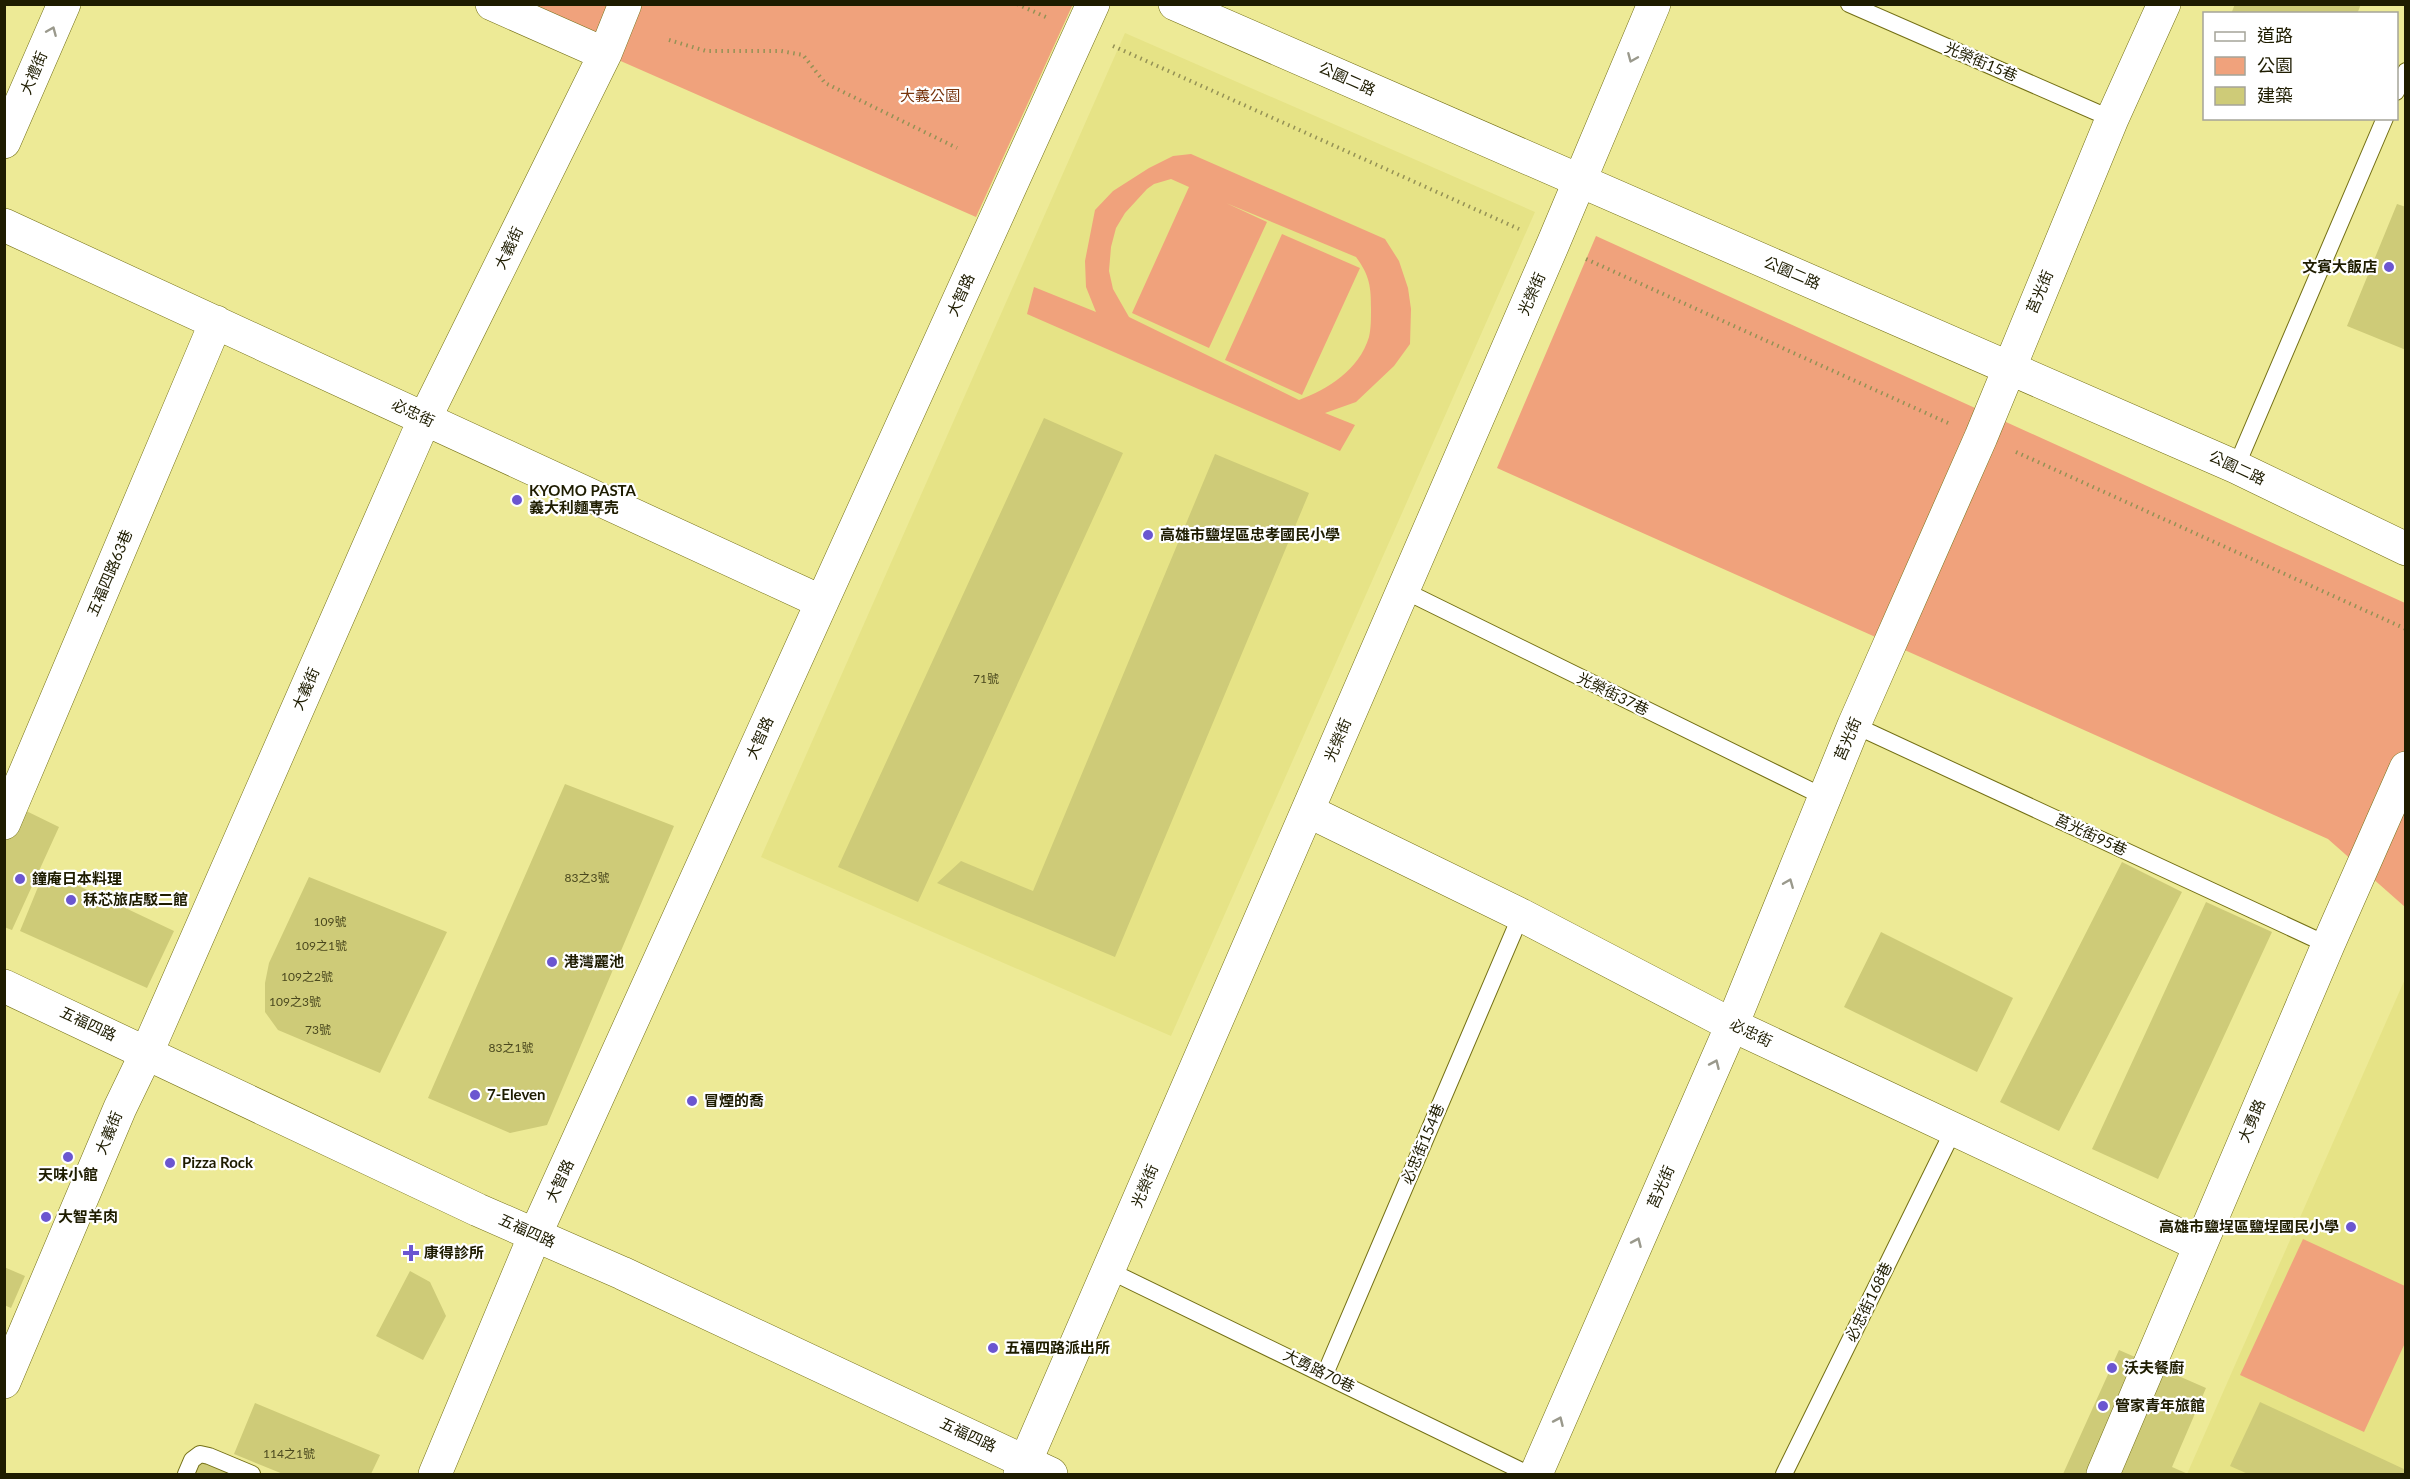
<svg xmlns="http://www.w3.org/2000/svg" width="2410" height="1479" font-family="Lato,'Noto Sans TC',sans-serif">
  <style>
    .built { fill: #e6e386 }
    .green { fill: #f0a27c; fill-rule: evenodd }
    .building { fill: #cecb78 }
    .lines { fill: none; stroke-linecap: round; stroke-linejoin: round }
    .service-casing { stroke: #736f15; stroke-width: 18 }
    .minor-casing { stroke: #736f15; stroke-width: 34 }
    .tertiary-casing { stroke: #736f15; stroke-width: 34 }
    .path { stroke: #949155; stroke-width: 4; stroke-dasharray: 1.5 4.5; stroke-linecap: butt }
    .service { stroke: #fff; stroke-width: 16 }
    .minor { stroke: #fff; stroke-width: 33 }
    .tertiary { stroke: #fff; stroke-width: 33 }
    .oneway { stroke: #9a998c }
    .poi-dot { fill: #6b56d0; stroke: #fff; stroke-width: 2 }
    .labels { text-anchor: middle; stroke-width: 4.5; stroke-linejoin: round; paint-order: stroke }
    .number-label { font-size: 12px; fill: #4a481e }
    .street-label { font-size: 15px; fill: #1e1c00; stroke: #fff }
    .park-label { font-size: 15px; fill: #77350e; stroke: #fff }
    .poi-label { font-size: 15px; font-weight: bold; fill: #1e1c00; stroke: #fff; text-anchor: start }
  </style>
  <rect width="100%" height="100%" fill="#edea96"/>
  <path class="built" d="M1125,33L1535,212L1171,1036L761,857Z
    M2405,979V1474H2187Z"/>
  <path class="green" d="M1073,4L976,217L493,5Z
    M1191,154L1385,239L1399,261L1408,288L1411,309L1410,344L1394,366L1356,402L1325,413L1355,425L1340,451L1027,314L1034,287L1096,312L1086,287L1085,261L1095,210L1113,191L1149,168L1173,156ZM1171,179L1189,187L1132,313L1209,348L1267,222L1226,203L1356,257C1370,276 1371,287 1371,309C1371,318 1371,329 1369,337C1359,370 1328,389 1299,400L1129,317L1113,289L1109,271L1111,247L1116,228L1125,213L1147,189L1154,184Z
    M1282,234L1360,268L1302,395L1225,360Z
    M1596,236L2405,603V907L2328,839L1497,468Z
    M2303,1239L2405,1286V1343L2364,1432L2240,1375Z"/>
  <path class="building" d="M2235,4H2361L2357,14H2231Z
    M2397,204L2406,207V350L2347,326Z
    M1044,418L1123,453L918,902L838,867Z
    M1215,454L1309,493L1115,957L937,883L961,861L1033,891Z
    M565,784L674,826L547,1125L510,1133L428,1098Z
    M16,806L59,827L12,930L4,927V832Z
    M2122,862L2182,892L2059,1131L2000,1102Z
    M45,870L174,931L147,988L20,931Z
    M309,877L447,932L380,1073L278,1030L265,1012V983L269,963Z
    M2206,902L2272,932L2158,1179L2092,1149Z
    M1881,932L2013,998L1977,1072L1844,1007Z
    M4,1267L25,1276L11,1308L4,1305Z
    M410,1271L430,1282L446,1316L423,1360L376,1336Z
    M2119,1350L2206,1388L2172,1467L2188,1474H2063Z
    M2260,1402L2406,1470V1474H2248L2230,1466Z
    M255,1403L380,1455L371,1474H283L234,1454Z
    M199,1460L234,1474H193Z"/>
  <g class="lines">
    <defs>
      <path id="service" d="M1849,4L2112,119
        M2396,92L2406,71
        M2236,467L2385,118
        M1403,590L1824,797
        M1854,725L2328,945
        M1108,1270L1528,1474
        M1325,1374L1521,915
        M186,1474L192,1460L200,1454L209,1456L252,1474
        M1784,1474L1954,1129"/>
      <path id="minor" d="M492,4L605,54
        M1175,4L2236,467L2406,549
        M4,142L64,4
        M4,225L822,602
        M1308,811L1521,915L1732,1025L2200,1245
        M4,823L216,322
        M4,1382L120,1108L147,1052L425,418L605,54L625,4
        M435,1474L535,1235L1093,4
        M1020,1474L1553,244L1654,4
        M1536,1474L1732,1025L1854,725L1981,437L2112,119L2164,4
        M2103,1474L2328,945L2406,768"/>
      <path id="tertiary" d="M4,986L478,1210L622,1273L1051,1474"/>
    </defs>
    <use href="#service" class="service-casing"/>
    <use href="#minor" class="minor-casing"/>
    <use href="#tertiary" class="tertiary-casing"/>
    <path class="path" d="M1017,4L1048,18
      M669,40L706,51H781L803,55L825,83L957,148
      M1113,46L1519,229
      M1586,259L1948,423
      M2016,452L2406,629"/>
    <use href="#service" class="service"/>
    <use href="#minor" class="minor"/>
    <use href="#tertiary" class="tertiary"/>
  </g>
  <defs><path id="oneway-chevron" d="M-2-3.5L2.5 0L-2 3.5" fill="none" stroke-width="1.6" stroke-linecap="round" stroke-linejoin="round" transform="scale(1.5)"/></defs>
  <g class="oneway">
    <use href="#oneway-chevron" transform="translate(52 31) rotate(-67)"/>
    <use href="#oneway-chevron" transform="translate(1632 58) rotate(113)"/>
    <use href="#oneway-chevron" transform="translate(1789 883) rotate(-68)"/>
    <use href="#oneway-chevron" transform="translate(1715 1064) rotate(-66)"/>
    <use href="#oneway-chevron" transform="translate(1637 1242) rotate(-66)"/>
    <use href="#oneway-chevron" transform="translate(1559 1421) rotate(-66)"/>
  </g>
  <g class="poi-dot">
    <circle cx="2389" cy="267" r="6"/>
    <circle cx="517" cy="500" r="6"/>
    <circle cx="1148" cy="535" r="6"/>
    <circle cx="20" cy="879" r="6"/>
    <circle cx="71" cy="900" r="6"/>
    <circle cx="552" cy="962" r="6"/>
    <circle cx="475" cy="1095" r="6"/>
    <circle cx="692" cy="1101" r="6"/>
    <circle cx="68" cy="1157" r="6"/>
    <circle cx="170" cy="1163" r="6"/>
    <circle cx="46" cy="1217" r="6"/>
    <circle cx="2351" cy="1227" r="6"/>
    <path d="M408 1244h6v6h6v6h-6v6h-6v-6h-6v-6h6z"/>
    <circle cx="993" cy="1348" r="6"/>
    <circle cx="2112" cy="1368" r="6"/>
    <circle cx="2103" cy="1406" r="6"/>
  </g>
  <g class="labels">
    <g class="number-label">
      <text x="986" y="683">71號</text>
      <text x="587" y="882">83之3號</text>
      <text x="330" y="926">109號</text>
      <text x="321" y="950">109之1號</text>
      <text x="307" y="981">109之2號</text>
      <text x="295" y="1006">109之3號</text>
      <text x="318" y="1034">73號</text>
      <text x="511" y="1052">83之1號</text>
      <text x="289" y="1458">114之1號</text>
    </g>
    <g class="street-label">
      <text transform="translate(1981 62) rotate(23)" y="5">光榮街15巷</text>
      <text transform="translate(34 73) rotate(-67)" y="5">大禮街</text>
      <text transform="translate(1347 79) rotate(24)" y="5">公園二路</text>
      <text transform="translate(509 248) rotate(-64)" y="5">大義街</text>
      <text transform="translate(1792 273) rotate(23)" y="5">公園二路</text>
      <text transform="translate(2040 292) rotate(-67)" y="5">莒光街</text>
      <text transform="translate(1532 294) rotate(-66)" y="5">光榮街</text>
      <text transform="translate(961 295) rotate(-66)" y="5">大智路</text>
      <text transform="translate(413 413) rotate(25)" y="5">必忠街</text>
      <text transform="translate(2237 468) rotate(25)" y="5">公園二路</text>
      <text transform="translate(110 573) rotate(-67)" y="5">五福四路63巷</text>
      <text transform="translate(306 689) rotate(-66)" y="5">大義街</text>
      <text transform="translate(1613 694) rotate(26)" y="5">光榮街37巷</text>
      <text transform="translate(760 738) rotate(-66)" y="5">大智路</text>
      <text transform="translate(1848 739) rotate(-67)" y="5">莒光街</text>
      <text transform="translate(1338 740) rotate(-67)" y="5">光榮街</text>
      <text transform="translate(2091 835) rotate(25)" y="5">莒光街95巷</text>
      <text transform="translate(88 1024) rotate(25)" y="5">五福四路</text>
      <text transform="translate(1751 1033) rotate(26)" y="5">必忠街</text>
      <text transform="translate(2252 1121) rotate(-67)" y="5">大勇路</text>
      <text transform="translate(109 1133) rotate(-67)" y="5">大義街</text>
      <text transform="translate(1423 1144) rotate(-67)" y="5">必忠街154巷</text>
      <text transform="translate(560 1181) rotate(-65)" y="5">大智路</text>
      <text transform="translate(1145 1186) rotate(-67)" y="5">光榮街</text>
      <text transform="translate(1661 1187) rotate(-66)" y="5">莒光街</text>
      <text transform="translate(527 1231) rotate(24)" y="5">五福四路</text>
      <text transform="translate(1869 1302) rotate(-64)" y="5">必忠街168巷</text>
      <text transform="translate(1319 1371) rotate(26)" y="5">大勇路70巷</text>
      <text transform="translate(968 1435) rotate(25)" y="5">五福四路</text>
    </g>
    <g class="park-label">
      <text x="930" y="101">大義公園</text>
    </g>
    <g class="poi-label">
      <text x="2377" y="272" text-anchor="end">文賓大飯店</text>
      <text x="529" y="496">KYOMO PASTA<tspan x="529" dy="17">義大利麵専売</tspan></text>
      <text x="1160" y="540">高雄市鹽埕區忠孝國民小學</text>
      <text x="32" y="884">鐘庵日本料理</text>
      <text x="83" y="905">秝芯旅店駁二館</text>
      <text x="564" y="967">港灣麗池</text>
      <text x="487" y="1100">7-Eleven</text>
      <text x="704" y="1106">冒煙的喬</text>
      <text x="182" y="1168">Pizza Rock</text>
      <text x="68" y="1180" text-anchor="middle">天味小館</text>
      <text x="58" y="1222">大智羊肉</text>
      <text x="2339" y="1232" text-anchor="end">高雄市鹽埕區鹽埕國民小學</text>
      <text x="424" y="1258">康得診所</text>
      <text x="1005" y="1353">五福四路派出所</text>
      <text x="2124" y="1373">沃夫餐廚</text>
      <text x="2115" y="1411">管家青年旅館</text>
    </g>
  </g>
  <rect width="2410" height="1479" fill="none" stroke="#1e1c00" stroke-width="12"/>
  <rect x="2203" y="12" width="195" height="108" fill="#ffffff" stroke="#a5a499" stroke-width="1.5"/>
  <rect x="2215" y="32" width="30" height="9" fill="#ffffff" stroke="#a5a499" stroke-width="1.5"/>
  <text x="2257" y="42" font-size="18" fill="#1e1c00">道路</text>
  <rect x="2215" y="57" width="30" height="18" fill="#f0a27c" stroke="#a5a499" stroke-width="1.5"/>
  <text x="2257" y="72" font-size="18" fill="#1e1c00">公園</text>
  <rect x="2215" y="87" width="30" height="18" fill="#cecb78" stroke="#a5a499" stroke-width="1.5"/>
  <text x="2257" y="102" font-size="18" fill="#1e1c00">建築</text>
</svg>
